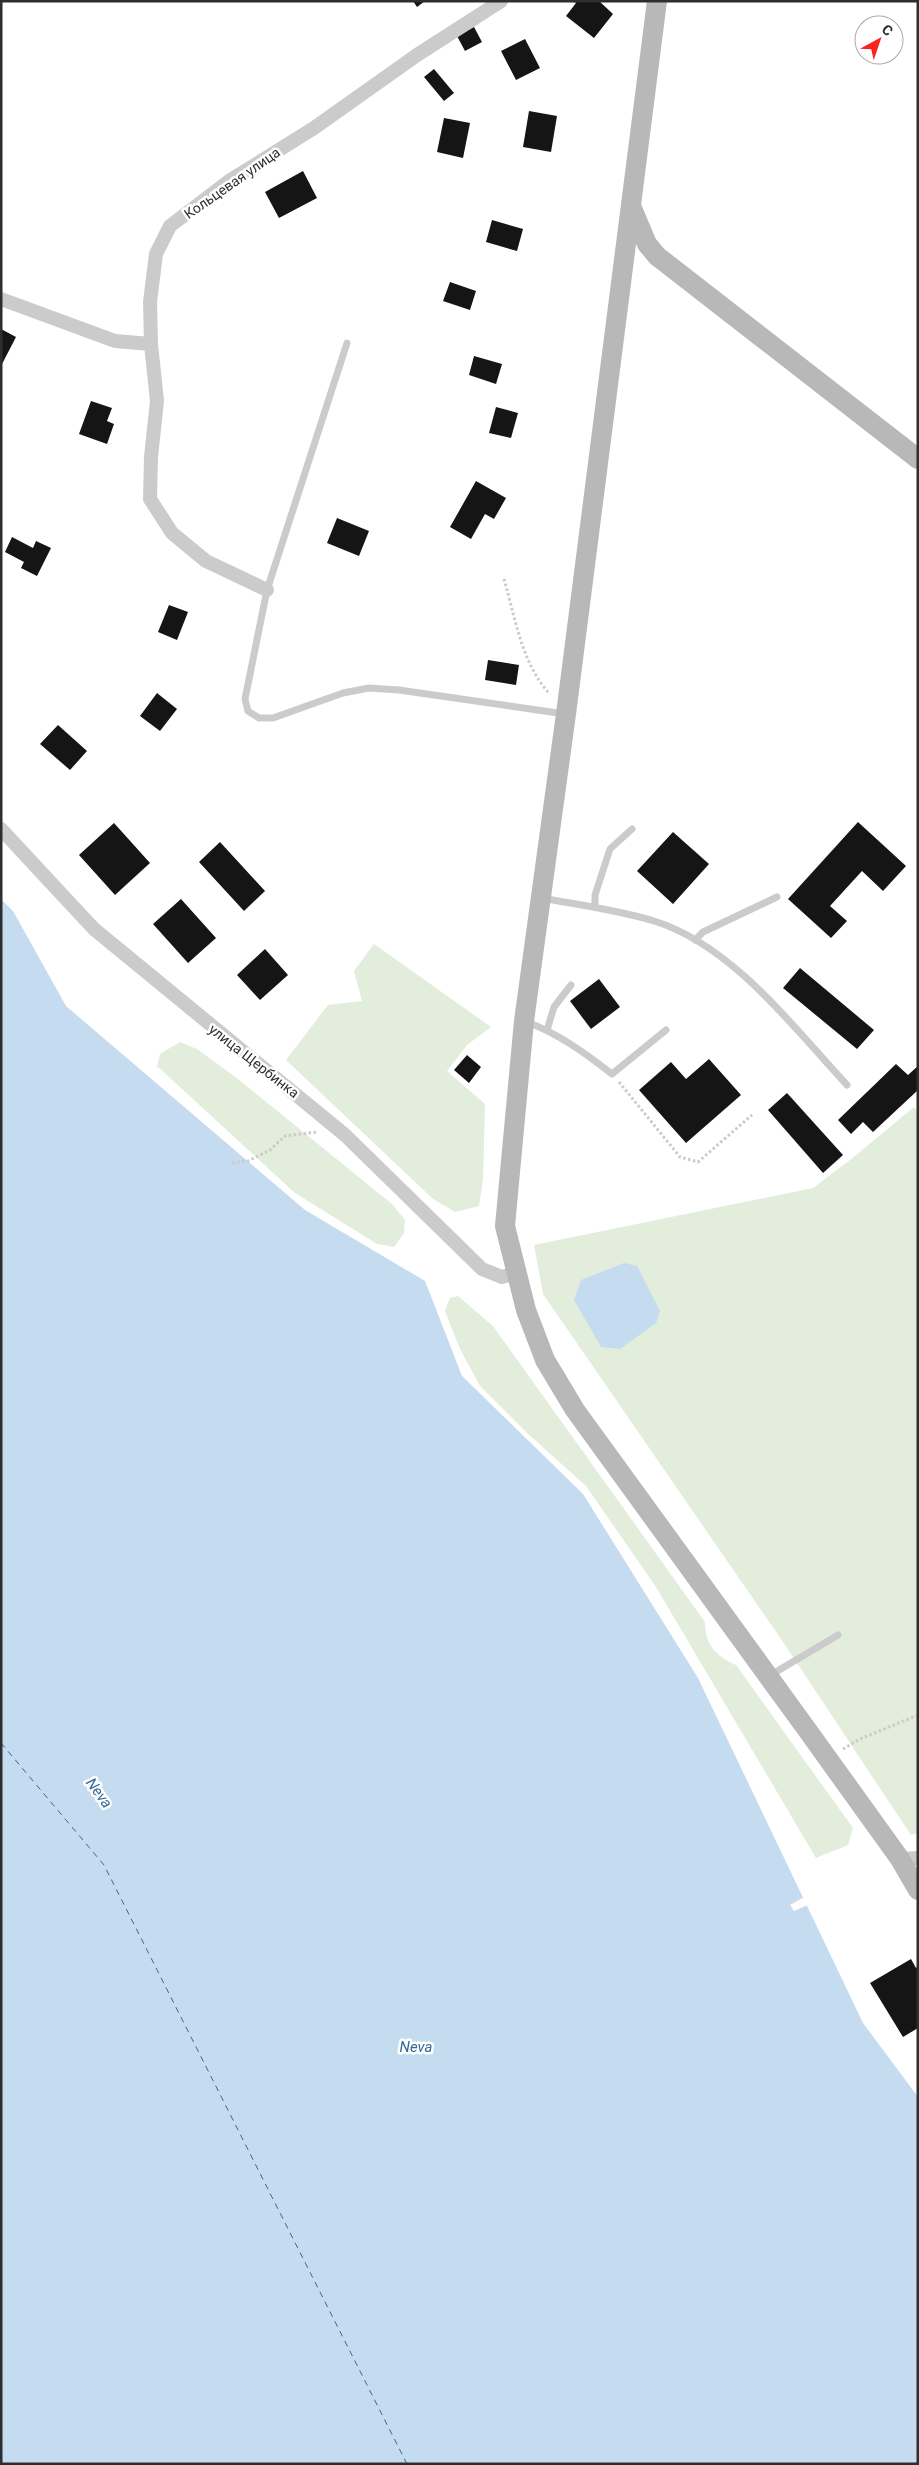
<svg xmlns="http://www.w3.org/2000/svg" width="919" height="2465" font-family="Roboto,sans-serif">
  <style>
    .green { fill: #e3eddb }
    .water { fill: #c5dbef }
    .pier { fill: #fff }
    .lines { fill: none; stroke-linecap: round; stroke-linejoin: round }
    .ferry { stroke: #346899; stroke-width: 1; stroke-dasharray: 6 5; stroke-linecap: butt }
    .building { fill: #151515 }
    .path { stroke: #cbcbcb; stroke-width: 3; stroke-dasharray: 2.5 2.5; stroke-linecap: butt }
    .lane { stroke: #cbcbcb; stroke-width: 7 }
    .street { stroke: #cbcbcb; stroke-width: 14 }
    .secondary { stroke: #b8b8b8; stroke-width: 20 }
    .labels { text-anchor: middle; stroke-width: 5; stroke-linejoin: round; paint-order: stroke }
    .street-label { font-size: 14px; fill: #2e2e2e; stroke: #fff }
    .water-label { font-size: 15px; font-style: italic; fill: #346899; stroke: #fff }
  </style>
  <rect width="100%" height="100%" fill="#fff"/>
  <path class="green" d="M374,944L491,1027L467,1045L447,1071L485,1104L483,1179L479,1206L455,1212L433,1199L286,1060L328,1005L362,1001L354,971Z
    M180,1042L197,1049L238,1079L392,1204L405,1220L404,1233L394,1247L377,1244L295,1193L157,1066L160,1054Z
    M914,1107L918,1112V1833L911,1835L783,1642L543,1294L534,1245L813,1188L850,1160Z
    M458,1296L493,1326L705,1622C705,1645 716,1656 736,1665L853,1828L848,1845L816,1858L656,1587L586,1486L526,1432L480,1386L460,1349L445,1311L450,1298Z"/>
  <path class="water" d="M1,899L13,911L66,1006L305,1210L425,1281L462,1376L583,1494L698,1678L863,2023L918,2097V2464H1Z
    M624,1263L637,1266L660,1311L656,1323L620,1349L601,1347L574,1300L581,1280Z"/>
  <path class="pier" d="M806,1896L810,1904L794,1911L790,1905Z"/>
  <g class="lines">
    <path class="ferry" d="M1,1743L104,1865L407,2464"/>
  </g>
  <path class="building" d="M413,1H425L417,7Z
    M573,1H599L613,14L594,38L566,16L576,3Z
    M474,27L482,42L465,51L457,36Z
    M525,39L540,68L516,80L501,51Z
    M434,69L454,93L444,101L424,77Z
    M529,111L557,116L551,152L523,147Z
    M444,118L470,123L463,158L437,152Z
    M303,171L317,198L279,218L265,192Z
    M492,220L523,229L517,251L486,242Z
    M450,282L476,291L470,310L443,301Z
    M1,329L16,337L1,366Z
    M474,356L502,364L496,384L469,375Z
    M91,401L112,408L107,421L114,424L107,444L79,434Z
    M496,407L518,413L511,438L489,433Z
    M476,481L506,498L494,519L485,514L471,539L450,527Z
    M337,518L369,531L359,556L327,543Z
    M12,537L33,548L36,541L51,548L37,576L21,568L24,562L5,552Z
    M169,605L188,612L177,640L158,632Z
    M488,660L519,665L516,685L485,680Z
    M157,693L177,709L160,731L140,716Z
    M58,725L87,751L70,770L40,744Z
    M858,822L906,866L883,891L862,871L830,906L847,921L831,938L788,899Z
    M114,823L150,863L115,895L79,855Z
    M673,832L709,864L673,904L637,871Z
    M220,842L265,891L244,911L199,862Z
    M181,899L216,938L188,963L153,924Z
    M265,949L288,975L260,1000L237,975Z
    M800,968L874,1030L857,1049L783,988Z
    M599,979L620,1007L591,1029L570,1001Z
    M467,1055L481,1067L469,1083L454,1070Z
    M709,1059L741,1095L686,1143L639,1090L671,1062L686,1079Z
    M896,1064L908,1075L918,1066V1090L873,1132L863,1122L851,1134L838,1120Z
    M787,1093L843,1155L823,1173L768,1110Z
    M911,1959L916,1968L918,1966V2028L903,2037L870,1983Z"/>
  <g class="lines">
    <path class="path" d="M504,579C515,617 522,665 550,694
      M619,1082L680,1157L698,1162L752,1115
      M232,1163L248,1161L270,1150L285,1136L317,1132
      M843,1749L860,1739L918,1715"/>
    <path class="lane" d="M347,343L267,590L245,699L248,711L259,718H273L343,693L369,688L399,690L565,714
      M542,898C579,905 618,910 654,921C732,945 793,1027 847,1085
      M595,907V895L610,849L632,829
      M695,940L703,932L777,897
      M527,1022C559,1034 585,1053 612,1074L666,1030
      M547,1030L554,1007L571,985
      M769,1676L838,1635"/>
    <path class="street" d="M1,299L115,341L151,344
      M267,590L206,561L172,533L150,499L151,457L157,401L151,344L150,302L156,254L170,226L229,181L314,128L417,55L501,1
      M1,829L94,929L345,1135L482,1269L502,1277L516,1273
      M900,1859L918,1858"/>
    <path class="secondary" d="M657,1L566,714L524,1021L505,1226L526,1310L545,1360L575,1410L808,1731L900,1859L918,1890
      M631,206L647,244L657,256L918,459"/>
  </g>
  <g class="labels">
    <g class="street-label">
      <text transform="translate(232 183) rotate(-35)" y="5">Кольцевая улица</text>
      <text transform="translate(254 1061) rotate(38)" y="5">улица Щербинка</text>
    </g>
    <g class="water-label">
      <text transform="translate(99 1793) rotate(54)" y="5">Neva</text>
      <text x="416" y="2052">Neva</text>
    </g>
  </g>
  <rect width="919" height="2465" fill="none" stroke="#2e2e2e" stroke-width="5"/>
  <g transform="translate(879 40) rotate(40)"><circle r="24" fill="#ffffff" stroke="#ababab"/>
  <path d="M0-4L9 19L0 12L-9 19Z" fill="#f7241f"/>
  <text y="-8" font-size="14" font-weight="bold" text-anchor="middle" fill="#2e2e2e">С</text>
  </g>
</svg>
